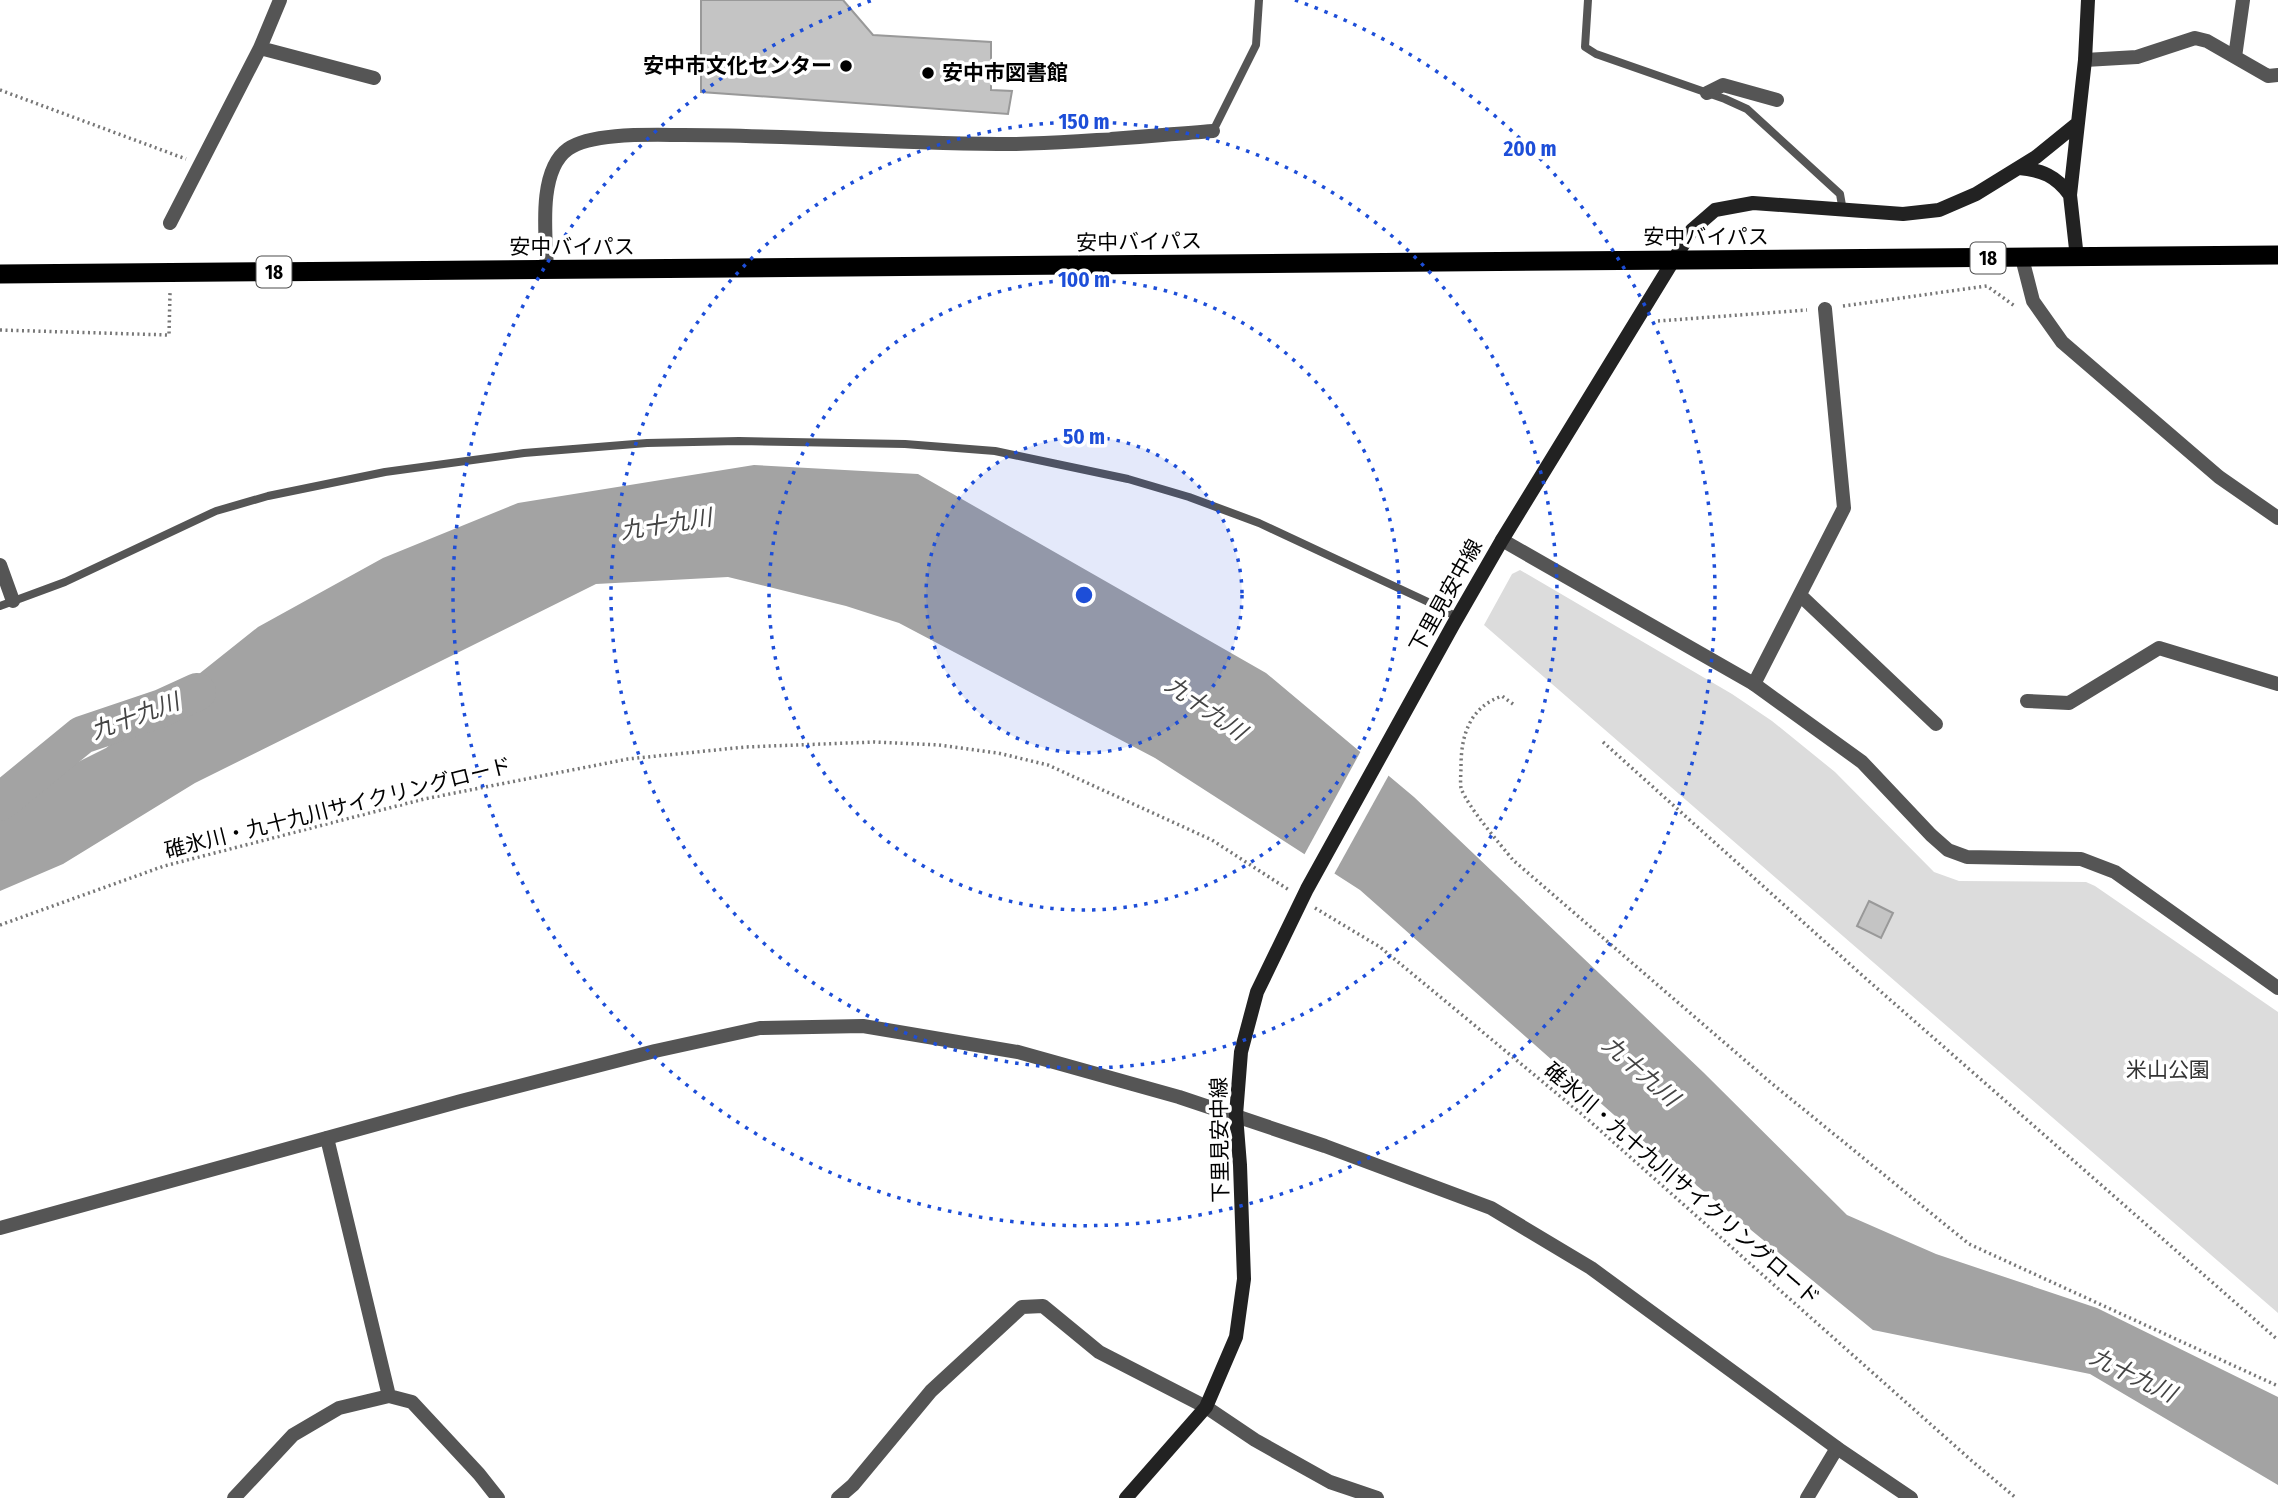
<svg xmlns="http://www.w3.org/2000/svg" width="2278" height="1498" font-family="'Fira Sans Condensed','Noto Sans JP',sans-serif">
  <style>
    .green { fill: #dcdcdc }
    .water { fill: #a3a3a3 }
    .pier { fill: #fff }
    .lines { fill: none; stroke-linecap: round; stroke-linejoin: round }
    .river { stroke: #a3a3a3; stroke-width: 38 }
    .building { fill: #c4c4c4; stroke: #999; stroke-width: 2 }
    .path { stroke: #777; stroke-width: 3.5; stroke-dasharray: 2 3.5; stroke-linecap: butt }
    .service { stroke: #555; stroke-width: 8 }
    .minor { stroke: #555; stroke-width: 14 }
    .tertiary { stroke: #555; stroke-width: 14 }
    .secondary { stroke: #222; stroke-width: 14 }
    .trunk { stroke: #000; stroke-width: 19 }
    .ring { fill: none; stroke: #1d4ed8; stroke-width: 3.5; stroke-dasharray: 3.5 7 }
    .poi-dot { fill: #000; stroke: #fff; stroke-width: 2.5 }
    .labels { text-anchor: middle; stroke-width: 7; stroke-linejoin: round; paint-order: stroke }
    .shield { fill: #fff; stroke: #4c4c4c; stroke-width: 2 }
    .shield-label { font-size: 19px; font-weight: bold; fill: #000 }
    .poi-label { font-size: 21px; font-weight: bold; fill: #000; stroke: #fff; text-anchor: end }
    .street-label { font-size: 21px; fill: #000; stroke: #fff }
    .park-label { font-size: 21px; fill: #333; stroke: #fff }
    .water-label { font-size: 23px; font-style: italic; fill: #444; stroke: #fff }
    .centre { fill: #1d4ed8; stroke: #fff; stroke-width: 3.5 }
    .ring-label { font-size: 21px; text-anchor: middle; font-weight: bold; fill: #1d4ed8; stroke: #fff; stroke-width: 7; stroke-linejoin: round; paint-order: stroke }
  </style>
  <rect width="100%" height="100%" fill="#fff"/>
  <path class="green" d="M1520,570L1732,694L1772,721L1835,772L1934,872L1959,881L2086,882L2095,886L2278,1012V1313L1484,625L1512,574Z"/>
  <path class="water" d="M754,465L918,474L1266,673L1414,797L1703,1072L1847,1215L1936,1254L2097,1308L2278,1397V1485L2090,1374L1873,1330L1657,1153L1360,890L1155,758L899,623L846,606L728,577L596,584L195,783L63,864L0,891V801L106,748L258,627L383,558L518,503Z"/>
  <path class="pier" d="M1362,749L1390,773L1333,876L1303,857Z"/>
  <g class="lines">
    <path class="river" d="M0,802L82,735L162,708L197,692"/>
  </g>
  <path class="building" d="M701,0H843L873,35L991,42V90L1012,91L1008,114L701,92Z
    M1869,901L1893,913L1881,938L1857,926Z"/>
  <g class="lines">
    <path class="path" d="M0,90L186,159
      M1843,306L1987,286L2016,307
      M1658,321L1807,310
      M0,330L169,335L170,293
      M1513,704L1502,696C1470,707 1461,735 1461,766C1461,773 1460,782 1461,788C1467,806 1500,844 1513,860L1770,1082L1969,1244L2278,1386
      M1603,742L1863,976L2278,1340
      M1315,908L1380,947L1584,1116L1972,1461L2016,1498
      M0,925L164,866L424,799L628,759L745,747L874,742L939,745L998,753L1048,765L1212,840L1289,890"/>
    <path class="service" d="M1588,0L1585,47L1596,54L1725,99L1747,109L1840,194L1843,211
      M1213,131L1256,45L1259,0
      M0,606L65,582L216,511L268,496L385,472L524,453L647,443L739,441L905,444L995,451L1128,479L1189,497L1259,523L1441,608L1458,618"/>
    <path class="minor" d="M260,48L374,78
      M2235,57L2243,0
      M2085,60L2137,57L2195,38L2207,41L2268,76L2278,75
      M1707,93L1723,85L1777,100
      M170,223L260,48L280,0
      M2022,258L2033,301L2062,342L2219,477L2278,518
      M0,565L13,601
      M1800,595L1936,724
      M1754,684L1844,508L1825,309
      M2027,701L2069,703L2159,648L2278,684
      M327,1138L389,1396
      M234,1498L293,1435L339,1408L389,1396L412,1402L479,1474L498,1498
      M838,1498L853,1485L931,1391L1022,1307L1043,1306L1099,1352L1206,1407L1255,1440L1330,1482L1377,1498
      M1807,1498L1837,1448"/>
    <path class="tertiary" d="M547,270C546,237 537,171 568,149C592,132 653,135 683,135C792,135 902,144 1012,144C1079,143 1146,136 1213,131
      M1502,540L1754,684L1862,762L1931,835L1948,850L1967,857L2081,859L2115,872L2278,988
      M0,1228L461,1101L655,1051L760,1028L863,1026L1018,1052L1179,1097L1325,1146L1491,1208L1591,1268L1837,1448L1911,1498"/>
    <path class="secondary" d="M2019,168C2042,170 2056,176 2070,195
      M2077,258L2070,195L2085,60L2088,0
      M1126,1498L1206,1407L1236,1337L1244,1279L1240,1165L1236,1115L1241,1052L1257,992L1307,889L1453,625L1502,540L1692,230L1715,210L1753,203L1903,214L1939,210L1976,194L2036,157L2078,123"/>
    <path class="trunk" d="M0,274L2278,255"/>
  </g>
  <circle cx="1084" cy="595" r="158" fill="#1d4ed8" fill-opacity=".12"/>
  <g class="ring">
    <circle cx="1084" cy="595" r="158"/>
    <circle cx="1084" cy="595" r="315"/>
    <circle cx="1084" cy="595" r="473"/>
    <path d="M1295 0A631 631 0 1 1 873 0"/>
  </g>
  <g class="poi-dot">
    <circle cx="846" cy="66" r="7"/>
    <circle cx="928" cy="73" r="7"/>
  </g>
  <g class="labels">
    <g class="shield">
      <rect x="1970.5" y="242.5" width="35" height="31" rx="5"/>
      <rect x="256.5" y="256.5" width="35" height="31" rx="5"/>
    </g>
    <g class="shield-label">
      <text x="1988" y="265">18</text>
      <text x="274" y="279">18</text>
    </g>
    <g class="poi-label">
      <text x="832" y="73">安中市文化センター</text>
      <text x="942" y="80" text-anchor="start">安中市図書館</text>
    </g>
    <g class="street-label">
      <text x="1706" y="244">安中バイパス</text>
      <text transform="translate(1139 242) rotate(-1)" y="7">安中バイパス</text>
      <text x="572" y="254">安中バイパス</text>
      <text transform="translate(1446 596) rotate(-61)" y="7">下里見安中線</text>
      <text transform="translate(338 808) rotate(-14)" y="7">碓氷川・九十九川サイクリングロード</text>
      <text transform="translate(1220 1140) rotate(-91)" y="7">下里見安中線</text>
      <text transform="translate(1682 1184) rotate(41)" y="7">碓氷川・九十九川サイクリングロード</text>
    </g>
    <g class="park-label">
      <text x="2168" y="1077">米山公園</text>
    </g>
    <g class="water-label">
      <text transform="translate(666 524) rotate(-9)" y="8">九十九川</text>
      <text transform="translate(1206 708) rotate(35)" y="8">九十九川</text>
      <text transform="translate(135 716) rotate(-20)" y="8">九十九川</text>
      <text transform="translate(1641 1071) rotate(41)" y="8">九十九川</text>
      <text transform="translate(2133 1375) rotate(26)" y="8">九十九川</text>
    </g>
  </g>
  <circle cx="1084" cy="595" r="10" class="centre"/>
  <g class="ring-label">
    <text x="1084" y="129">150 m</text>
    <text x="1530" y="156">200 m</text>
    <text x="1084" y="287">100 m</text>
    <text x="1084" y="444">50 m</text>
  </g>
</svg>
